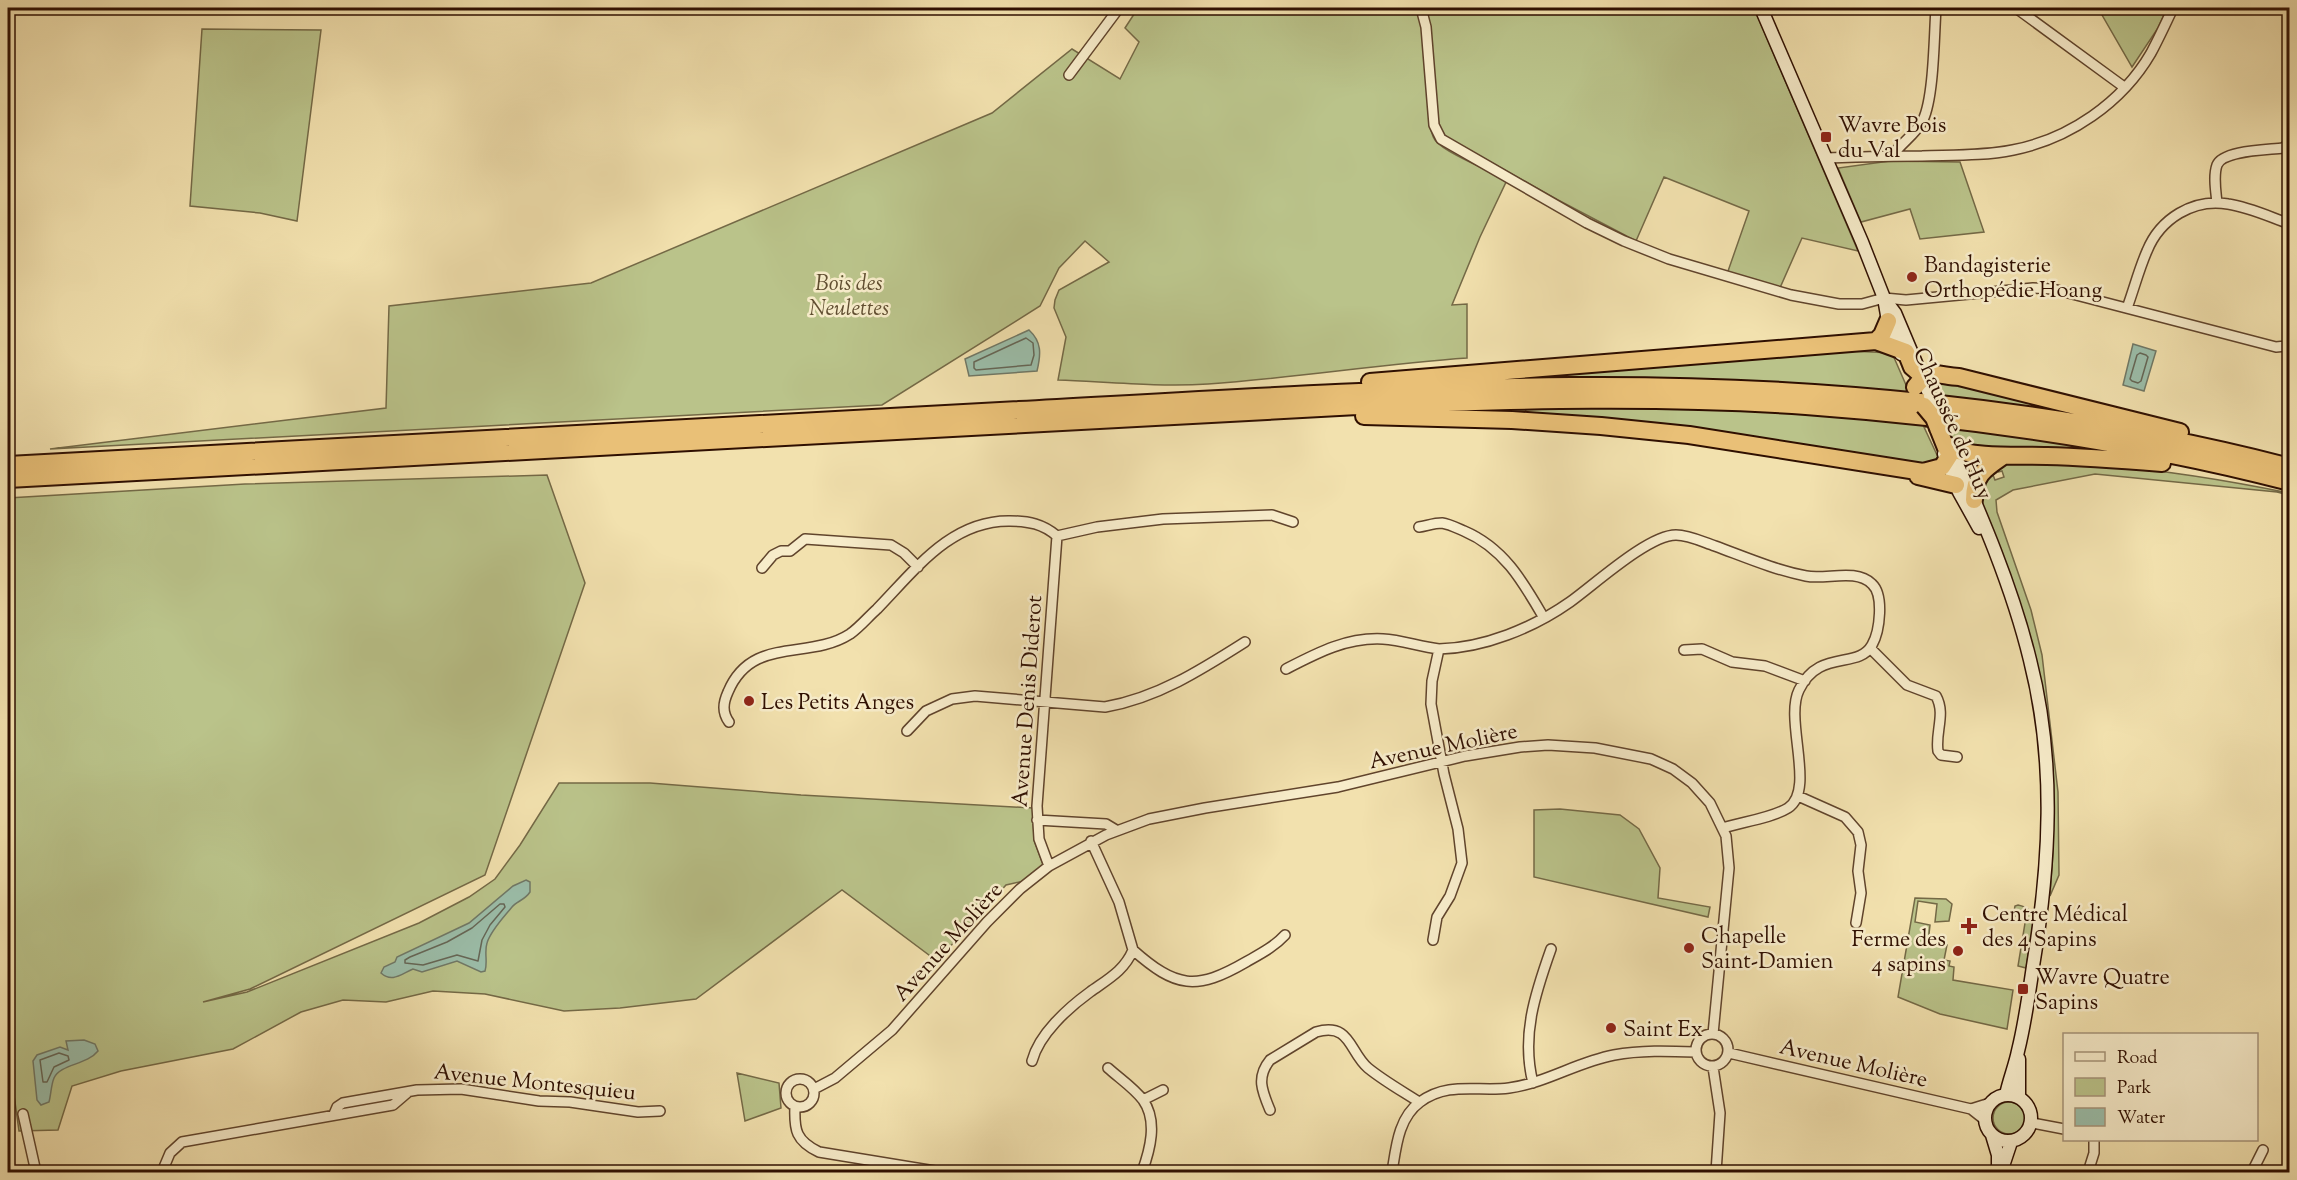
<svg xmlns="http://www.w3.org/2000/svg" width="2297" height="1180" font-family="'Sorts Mill Goudy',serif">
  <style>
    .green { fill: #bac38a; stroke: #746946; stroke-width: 1.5 }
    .water { fill: #9bbeaa; stroke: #707866; stroke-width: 1.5 }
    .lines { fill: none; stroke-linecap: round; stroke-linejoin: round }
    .shore { stroke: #656656; stroke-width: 1.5 }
    .street-casing { stroke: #60442c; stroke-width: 12 }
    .secondary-casing { stroke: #2f0f01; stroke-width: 15 }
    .highway-casing { stroke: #2f0f01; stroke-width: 20 }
    .street { stroke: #f7ecca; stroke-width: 9 }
    .secondary { stroke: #f7ecca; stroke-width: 12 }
    .highway { stroke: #e9c077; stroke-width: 16 }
    .secondary-bridge-casing { stroke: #2f0f01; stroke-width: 15; stroke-linecap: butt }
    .highway-bridge-casing { stroke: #2f0f01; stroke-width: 20; stroke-linecap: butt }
    .secondary-bridge { stroke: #f7ecca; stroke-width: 12 }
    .highway-bridge { stroke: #e9c077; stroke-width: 16 }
    .poi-dot { fill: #8f2418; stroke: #f7ecca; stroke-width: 2 }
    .labels { text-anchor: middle; stroke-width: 5; stroke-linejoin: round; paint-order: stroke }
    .poi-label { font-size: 22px; fill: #2f0f01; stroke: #f7ecca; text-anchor: start }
    .park-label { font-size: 22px; font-style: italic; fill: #604e31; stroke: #f7ecca }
    .street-label { font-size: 22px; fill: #2f0f01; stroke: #f7ecca }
  </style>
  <rect width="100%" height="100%" fill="#f2e1ae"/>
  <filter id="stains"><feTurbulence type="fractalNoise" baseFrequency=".00333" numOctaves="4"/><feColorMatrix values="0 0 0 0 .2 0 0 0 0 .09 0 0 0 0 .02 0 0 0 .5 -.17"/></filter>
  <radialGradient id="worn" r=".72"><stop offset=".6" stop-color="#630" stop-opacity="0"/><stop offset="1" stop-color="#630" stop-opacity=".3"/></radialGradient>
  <path class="green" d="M1138,8H1754L1858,251L1802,238L1779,290L1727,274L1749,211L1664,177L1636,241L1558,200L1446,137L1440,128L1438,119L1429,116C1430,124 1430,133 1435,140C1445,153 1490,171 1507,180L1480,237L1452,305L1467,304V358C1380,364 1295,378 1208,384C1159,387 1108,382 1058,380L1066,337L1054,308L1055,300L1059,290L1109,262L1085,241L1059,268L1040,306L882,405L50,449L386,408L389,306L591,283L992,113L1072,49L1120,79L1139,42L1125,28Z
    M2098,8H2167L2158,28L2132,67Z
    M202,29L321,30L297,221L260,213L190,206Z
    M1890,161L1960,162L1984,232L1920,239L1910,209L1861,222L1838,168Z
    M1830,350L1892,353L1910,394L1934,396L1928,379H1943L2109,421L1380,385Z
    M1584,407C1714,409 1845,412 1975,429C2033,437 2092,448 2150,458L1967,449L1953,439L1948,429L1924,427L1938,457L1929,467L1432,411Z
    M2017,463C2048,464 2079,464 2110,466C2171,471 2230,481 2289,493V495L2277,492L2095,474L2013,490L1996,500L1997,512L2031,610L2042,655L2058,792L2059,875L2050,896L2053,851V785L2043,697L1979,504V488L1994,467L1996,473L1993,475L1995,480L2004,477L2002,471L1998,472L1996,466Z
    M547,475L585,583L485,875L250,989L203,1002L247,992L419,923L469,897L495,879L520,845L559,783H650L801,795L1033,808L1034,840L1044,867L1024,881L1006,885L937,961L842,890L696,999L620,1008L564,1011L485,994L433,991L386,1002L343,1000L301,1012L233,1049L121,1071L72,1086L58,1130L19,1131L14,1095L8,1094V498L245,484Z
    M1560,809L1620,815L1639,829L1660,868L1658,898L1710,907L1708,917L1534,877V810Z
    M1915,898L1946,899L1952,904L1949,921L1935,922L1937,904L1918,901L1915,922L1930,925L1928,943L1947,945L1944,960L1950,961L1949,966L1954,967L1953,980L2013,990L2007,1029L1940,1014L1898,997Z
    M2018,905C2027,907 2032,910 2034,919L2026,968L2018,966L2026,917L2013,916L2015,906Z
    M737,1073L779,1083L781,1108L745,1121Z
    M1993 1118a16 16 0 1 1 32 0a16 16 0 1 1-32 0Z"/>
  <path class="water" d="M1029,330C1042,342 1041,354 1037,371L969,376L965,359Z
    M2133,344L2156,351L2144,391L2123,385Z
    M526,880L530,882V892C525,900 517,901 512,907C504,917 491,930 487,943C484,952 488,962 485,971L481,972L457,961L422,972L413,969C401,974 392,983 381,973L384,967L395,962L397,957L469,923L513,886Z
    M84,1040L95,1044L98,1051C87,1065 60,1064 54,1078C51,1085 51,1095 49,1102L41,1105L37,1100L33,1061L37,1055L60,1047L68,1050L66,1041Z"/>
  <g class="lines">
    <path class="shore" d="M1026,338L1033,343L1034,355L1031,365L976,370L974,368V362Z
      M2140,353L2146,355L2148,357L2141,381L2138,383L2132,381L2130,379L2137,355Z
      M500,904H504L505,907L490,925L482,940L478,961L457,955L423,965L405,963V960L410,957L447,942L472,928Z
      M59,1053L68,1056L69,1060L54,1067L47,1082H43L40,1060Z"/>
    <defs>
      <path id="street" d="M1421,8L1426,27L1434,125L1441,139L1587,223L1624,241L1669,259L1791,295L1839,304H1862L1884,298L1906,300L2033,288L2053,289L2276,347L2286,346L2290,338
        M2016,8L2124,87
        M1069,75L1119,8
        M1892,156C1901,143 1916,134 1923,120C1934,97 1934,36 1936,8
        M1826,158C1858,157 1890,156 1922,156C1952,155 1984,156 2013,150C2069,139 2122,103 2151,53C2159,38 2166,23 2173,8
        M2217,203C2216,192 2213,176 2217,165C2223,150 2268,150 2283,148L2290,143
        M2127,308C2134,289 2139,269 2147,251C2160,219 2193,198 2228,204C2249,207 2270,217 2290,224
        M1419,527C1426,526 1434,523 1442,523C1449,524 1457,528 1464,531C1504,548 1523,582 1544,618
        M1057,536L1097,527L1163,519L1272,515L1293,522
        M762,568L773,555L781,551H790L805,539L891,545L904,553L918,567
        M1870,648L1907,685L1936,696C1946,714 1935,732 1938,751L1941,755L1957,757
        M1684,650L1702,649L1732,662L1765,666L1805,681
        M1286,669C1317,653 1347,637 1383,639C1402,640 1420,647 1439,649
        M729,722C722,712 723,703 728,692C752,635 808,661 850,634C860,627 868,617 877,609C915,570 951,520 1010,521C1029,521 1043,524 1057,536
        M907,731L926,711L952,699L975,696L1105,707C1157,698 1201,670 1245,642
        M1798,796L1845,817L1858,832L1861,845L1858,871L1861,893L1856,923
        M1037,820L1106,824L1116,830
        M1049,866L1039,839L1037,806L1057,536
        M1433,940L1437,917L1450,896L1462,863L1458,829L1444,774L1431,704L1432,681L1439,649C1484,648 1533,628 1570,602C1594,585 1648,535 1676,535C1689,535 1703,542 1715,546C1745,557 1775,570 1806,576C1826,580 1856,568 1872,584C1884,595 1880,631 1872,645C1858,670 1819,648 1799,690C1784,720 1816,790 1788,808C1772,818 1742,822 1723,828
        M1133,950C1176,988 1196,991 1246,962C1260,954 1274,947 1285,935
        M1696 1050a16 16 0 1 1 32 0a16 16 0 1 1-32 0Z
        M1729,1053L1971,1109L1985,1120
        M1032,1061C1039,1034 1068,1008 1090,992C1108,979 1124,971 1133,950L1119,902L1091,841
        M1713,1067L1720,1113L1716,1172
        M1108,1068C1119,1078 1134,1088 1143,1100C1158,1121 1150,1150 1142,1172
        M786 1093a14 14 0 1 1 28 0a14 14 0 1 1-28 0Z
        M1533,1083C1521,1036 1535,994 1551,949
        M814,1089L835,1078L892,1030L987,922L1020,889L1049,866L1106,835L1149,819L1205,808L1338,787L1465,756L1520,747L1548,745L1595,748L1651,759L1673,769L1692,783L1710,803L1726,836L1729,868L1713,1034
        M1143,1100L1163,1090
        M795,1107C794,1130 796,1141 819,1152L941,1172
        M1971,1109L1990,1103
        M1270,1110C1262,1091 1256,1077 1270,1060L1316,1032C1351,1022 1349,1052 1368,1068C1384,1081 1402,1091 1419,1102
        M23,1114L36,1172
        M334,1114L337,1107L343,1103L417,1090L461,1089L539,1101L570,1102L638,1112L660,1111
        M2032,1123L2064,1129
        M162,1172L170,1153L182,1142L393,1105L407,1093
        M1392,1172C1396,1148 1398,1118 1420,1102C1448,1081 1478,1092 1509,1088C1546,1083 1577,1062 1614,1055C1641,1050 1668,1051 1696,1052
        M2088,1172L2094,1153V1140
        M2252,1172L2263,1150"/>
      <path id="secondary" d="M1761,8L1862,242L1884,298L1888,321L1901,354
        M1886,301L1895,313L1930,396
        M1950,444C1981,515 2012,586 2030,660C2056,762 2050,864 2033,966C2029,994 2025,1023 2018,1051C2015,1066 2009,1080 2006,1095
        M1944,454L1959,492L1979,528
        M2019,1059V1097
        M1985 1118a23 23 0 1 1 46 0a23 23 0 1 1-46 0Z
        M1992,1135L1998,1155V1172
        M2001,1172L2011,1142"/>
      <path id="highway" d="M1876,341L1882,335L1888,321
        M1370,382L1876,341L1906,352L1912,367L1919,373
        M1915,387C1930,367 1938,376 1959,377L2180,432
        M1364,416L1512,420L1601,426L1689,435L1923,472L1942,467L1953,450
        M1938,428L1946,448C1980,458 2012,455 2047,456C2085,457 2124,460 2162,463
        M8,465C345,446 682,428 1019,410C1203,400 1387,388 1571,386C1809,384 2059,407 2290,467
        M1918,476L1956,485
        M8,479L1376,405C1520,400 1663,396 1806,406C1968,418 2132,441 2290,482
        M1974,500C1974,476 1983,470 2002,457"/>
    </defs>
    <use href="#street" class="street-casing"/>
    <use href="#secondary" class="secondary-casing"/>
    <use href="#highway" class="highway-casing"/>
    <use href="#street" class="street"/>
    <use href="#secondary" class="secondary"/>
    <use href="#highway" class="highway"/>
    <defs>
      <path id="secondary-bridge" d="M1930,396L1940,419"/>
      <path id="highway-bridge" d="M1924,406L1934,418L1938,428"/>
    </defs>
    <use href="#secondary-bridge" class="secondary-bridge-casing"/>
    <use href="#highway-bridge" class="highway-bridge-casing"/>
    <use href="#secondary-bridge" class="secondary-bridge"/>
    <use href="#highway-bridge" class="highway-bridge"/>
  </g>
  <g class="poi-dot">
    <rect x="1820" y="131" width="12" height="12" rx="3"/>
    <circle cx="1912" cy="277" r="6"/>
    <circle cx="749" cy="701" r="6"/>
    <path d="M1966 917h6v6h6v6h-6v6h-6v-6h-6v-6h6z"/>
    <circle cx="1689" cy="948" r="6"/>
    <circle cx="1958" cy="951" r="6"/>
    <rect x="2017" y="983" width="12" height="12" rx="3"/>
    <circle cx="1611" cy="1028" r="6"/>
  </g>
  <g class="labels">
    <g class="poi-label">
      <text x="1838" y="132">Wavre Bois<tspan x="1838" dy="25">du Val</tspan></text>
      <text x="1924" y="272">Bandagisterie<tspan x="1924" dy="25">Orthopédie Hoang</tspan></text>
      <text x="761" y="709">Les Petits Anges</text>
      <text x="1982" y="921">Centre Médical<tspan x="1982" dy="25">des 4 Sapins</tspan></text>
      <text x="1701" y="943">Chapelle<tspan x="1701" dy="25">Saint-Damien</tspan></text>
      <text x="1946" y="946" text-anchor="end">Ferme des<tspan x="1946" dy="25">4 sapins</tspan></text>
      <text x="2035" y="984">Wavre Quatre<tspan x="2035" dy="25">Sapins</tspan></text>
      <text x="1623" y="1036">Saint Ex</text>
    </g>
    <g class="park-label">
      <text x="849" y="290">Bois des<tspan x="849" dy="25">Neulettes</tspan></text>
    </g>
    <g class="street-label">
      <text transform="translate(1954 423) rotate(66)" y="8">Chaussée de Huy</text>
      <text transform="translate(1026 701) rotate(-86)" y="8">Avenue Denis Diderot</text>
      <text transform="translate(1443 745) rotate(-12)" y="8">Avenue Molière</text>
      <text transform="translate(947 941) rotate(-48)" y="8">Avenue Molière</text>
      <text transform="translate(1854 1062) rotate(13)" y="8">Avenue Molière</text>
      <text transform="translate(535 1081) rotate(6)" y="8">Avenue Montesquieu</text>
    </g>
  </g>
  <rect width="2297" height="1180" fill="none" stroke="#f2e1ae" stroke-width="30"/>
  <rect x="9" y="9" width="2279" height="1162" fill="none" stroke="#2f0f01" stroke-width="3"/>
  <rect x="15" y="15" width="2267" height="1150" fill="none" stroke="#2f0f01" stroke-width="1.5"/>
  <rect x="2063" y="1033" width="195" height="108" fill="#f7ecca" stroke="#a7947a" stroke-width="1.5"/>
  <rect x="2075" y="1052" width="30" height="9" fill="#f7ecca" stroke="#a7947a" stroke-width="1.5"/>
  <text x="2117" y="1063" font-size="18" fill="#2f0f01">Road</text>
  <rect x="2075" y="1078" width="30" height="18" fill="#bac38a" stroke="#a7947a" stroke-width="1.5"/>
  <text x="2117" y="1093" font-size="18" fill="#2f0f01">Park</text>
  <rect x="2075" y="1108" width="30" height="18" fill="#9bbeaa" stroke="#a7947a" stroke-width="1.5"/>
  <text x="2117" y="1123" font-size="18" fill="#2f0f01">Water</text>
  <rect width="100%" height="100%" filter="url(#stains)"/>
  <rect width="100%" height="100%" fill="url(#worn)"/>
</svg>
